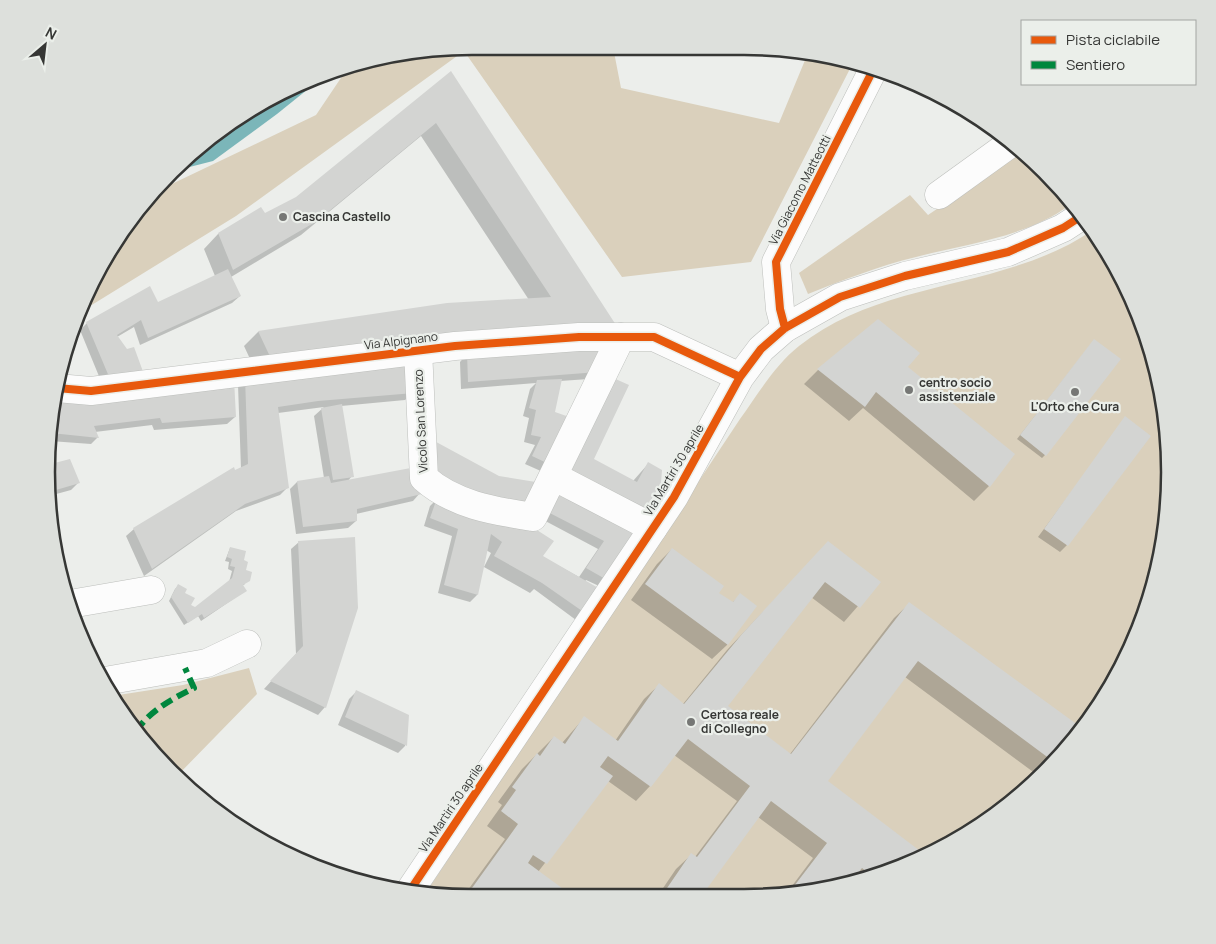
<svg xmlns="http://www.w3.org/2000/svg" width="1216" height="944" font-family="Manrope,sans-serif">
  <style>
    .green { fill: #dad0bc }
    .water { fill: #7bb6b9 }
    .shadow { fill: #0003 }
    .building { fill: #d3d4d2 }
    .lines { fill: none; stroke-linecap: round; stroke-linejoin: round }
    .minor-casing { stroke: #bdbfbc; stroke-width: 29 }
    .tertiary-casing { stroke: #bdbfbc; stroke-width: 29 }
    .minor { stroke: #fcfcfc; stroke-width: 28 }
    .tertiary { stroke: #fcfcfc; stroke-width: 28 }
    .quiet { stroke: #00873e; stroke-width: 6; stroke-dasharray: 12 6; stroke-linecap: butt }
    .cycleway-casing { stroke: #ebefea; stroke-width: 11 }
    .cycleway { stroke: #e8590c; stroke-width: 8 }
    .poi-dot { fill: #767775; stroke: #ebefea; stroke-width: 2 }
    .labels { text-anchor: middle; stroke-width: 4.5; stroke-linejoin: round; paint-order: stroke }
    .street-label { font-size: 12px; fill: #363735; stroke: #ebefea }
    .poi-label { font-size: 12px; font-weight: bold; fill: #363735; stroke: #ebefea; text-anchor: start }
    .rim { fill: none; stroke: #363735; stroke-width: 2.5 }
  </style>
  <rect width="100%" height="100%" fill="#eceeeb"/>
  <path class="green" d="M472,46L613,47L621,88L779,123L808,53L854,61L751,262L622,277L464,51L236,216L82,311L103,259L155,192L316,115L349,66L362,61Z
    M1020,153L1070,205C1024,238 968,243 916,257C879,266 843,280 808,294L799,273L910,195L928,215Z
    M1093,230L1098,236L1137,309L1162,389L1170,472L1162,555L1137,635L1098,709L1045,773L980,826L881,875L799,894H425L740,419C758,394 775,365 799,346C884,278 1004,291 1093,230Z
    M249,668L257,694L176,777L118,708L112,696L183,685Z"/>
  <path class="water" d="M323,77L277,114L213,161L170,172L259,103Z"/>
  <path class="shadow" d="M451,73L602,343L589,379L560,381L554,413L573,419L543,472L525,464L535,445L524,442L529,418L523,416L530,389L536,383L461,389L460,362L467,354L433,355L412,393L405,400L341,406L352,476L347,482L420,493L413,501L356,514V521L348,528L296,534L290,489L297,482L324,478L314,416L324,407L278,413L288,487L280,495L236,511L144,576L126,536L134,529L241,469L238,385L258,376L244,346L258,332L447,304L529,300L421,136L301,235L231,277L240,296L232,303L140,345L134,327L117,337L126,350L103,386L80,330L87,323L158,304L215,276L204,249L218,234L265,215L297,198Z
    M1091,344L1045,455L1042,458L1017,439Z
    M906,367L1013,455L989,486L974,501L863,408L849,421L804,384L818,370Z
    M56,397L235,417L227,424L154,430L152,425L95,432L98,437L91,444L50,441Z
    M1126,418L1067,545L1060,552L1038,537Z
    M592,459L633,481L648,464L645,509L637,528L599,586L586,580L585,582L598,589L576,620L534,589L530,593L484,567L491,553L486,550L477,595L470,602L438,593L452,536L424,526L430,506L437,499L579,577L598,549L536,516Z
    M69,460L78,483L71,490L49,496L47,466Z
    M299,542L325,707L318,715L264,689L296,654L291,549Z
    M230,548L243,560L245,584L242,586L245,591L201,621L198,616L184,625L169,601L175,589L179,585L190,605L195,608L229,582L232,571L228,569L229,562L225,561Z
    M672,549L718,593L732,603L740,595L755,606L727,645L712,659L631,600L657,564Z
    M814,558L879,582L844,622L811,597L726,706L790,754L894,618L909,604L1081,729L1040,777L905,677L826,781L922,855L881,875L799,894H786L813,858L758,817L701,894H659L676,869L691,855L695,857L737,801L674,755L650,786L636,801L608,781L538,872L564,891L562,894H465L505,839L487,826L502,805L498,802L522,769L554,737L562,743L584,718L615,741L644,699L659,685L683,704L727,650Z
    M1149,597L1146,606L1144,604Z
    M356,692L408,716L405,746L398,753L338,725L349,699Z"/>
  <path class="building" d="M451,71L616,325L273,363L258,331L447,303L551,297L436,123L317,221L233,270L218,233L261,207L265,213L296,197Z
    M228,269L241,296L148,338L141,320L117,335L127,349L134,347L145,377L110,379L86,322L150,286L158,302Z
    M878,319L920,353L908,367L1015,454L990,487L876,392L865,407L817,369Z
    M1094,339L1121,359L1046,456L1020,435Z
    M603,342L598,372L468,382L467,353Z
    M411,356L414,393L318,401L278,407L289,488L245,504L152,569L133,528L234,467L235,470L248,464L245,377Z
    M611,377L629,385L594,459L637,482L648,462L662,470L661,483L646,509L562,475Z
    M234,379L236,417L162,423L160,418L94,426L99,438L51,433L56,395Z
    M562,379L555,412L575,419L551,465L532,456L541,437L531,435L536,410L529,408L537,380Z
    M342,404L354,477L333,480L321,408Z
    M1125,416L1151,436L1068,546L1044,529Z
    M427,437L499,476L542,483L528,509L482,496L429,474Z
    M70,459L80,483L49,492L47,465Z
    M416,467L422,494L357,509V521L303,527L297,481L329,476L331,483Z
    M555,483L639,527L607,580L586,568L604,541L542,509Z
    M437,498L526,523L554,541L543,556L600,589L585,613L542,583L494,556L502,542L491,534L478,595L444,585L458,529L430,518Z
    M355,537L358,608L326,708L270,681L303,646L298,541Z
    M828,541L881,582L860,608L825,582L728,706L791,754L909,602L1082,728L1054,762L918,661L828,781L924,854L881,875L874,877L862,868L851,882L799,894H788L827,843L771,801L703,894H663L691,853L697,857L750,786L688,739L651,787L608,756L600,767L613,776L547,864L533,855L528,863L566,891L563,894H480L472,888L518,824L501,811L516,790L512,787L537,753L540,756L554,736L565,744L584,716L618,741L659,683L684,704L742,634Z
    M230,547L246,551L244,560L248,562L246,570L252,572L250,581L243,585L247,591L204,618L202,614L188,623L171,597L178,584L187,589L185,593L195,598L191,605L195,607L232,578L235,567L230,566L232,559L227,557Z
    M672,548L724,586L719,593L733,602L740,593L757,606L728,645L645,584Z
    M356,690L409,715L407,746L345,717Z"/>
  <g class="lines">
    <defs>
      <path id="minor" d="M939,195L1011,143
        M785,328L780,309L776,262L874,68
        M418,350L424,478C454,505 495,511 533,517L621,337
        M553,476L653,528
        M70,604L151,590
        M105,681L207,663L247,644"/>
      <path id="tertiary" d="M57,388L91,391L455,346L579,337H654L740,377
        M409,892L674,497L740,377L761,349L785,328L840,297L905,276L1008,252L1063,228L1080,217"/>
    </defs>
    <use href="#minor" class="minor-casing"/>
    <use href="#tertiary" class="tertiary-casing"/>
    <use href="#minor" class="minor"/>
    <use href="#tertiary" class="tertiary"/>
    <path class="quiet" d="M136,731C151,710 172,699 194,688L185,668"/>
    <defs>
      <path id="cycleway" d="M785,328L780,309L776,262L874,68
        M57,388L91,391L455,346L579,337H654L740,377
        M409,892L674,497L740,377L761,349L785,328L840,297L905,276L1008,252L1063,228L1080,217"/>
    </defs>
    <use href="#cycleway" class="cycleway-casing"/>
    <use href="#cycleway" class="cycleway"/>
  </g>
  <g class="poi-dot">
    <circle cx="283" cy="217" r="5"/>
    <circle cx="909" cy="390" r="5"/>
    <circle cx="1075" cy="392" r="5"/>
    <circle cx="691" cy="722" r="5"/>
  </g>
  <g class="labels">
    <g class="street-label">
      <text transform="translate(800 190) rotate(-63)" y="4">Via Giacomo Matteotti</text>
      <text transform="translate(401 341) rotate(-7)" y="4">Via Alpignano</text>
      <text transform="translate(421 421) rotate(-93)" y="4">Vicolo San Lorenzo</text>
      <text transform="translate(674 470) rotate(-59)" y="4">Via Martiri 30 aprile</text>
      <text transform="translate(451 808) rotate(-56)" y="4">Via Martiri 30 aprile</text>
    </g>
    <g class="poi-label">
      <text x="293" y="221">Cascina Castello</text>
      <text x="919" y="387">centro socio<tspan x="919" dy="14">assistenziale</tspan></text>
      <text x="1075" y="411" text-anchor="middle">L'Orto che Cura</text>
      <text x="701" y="719">Certosa reale<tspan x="701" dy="14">di Collegno</tspan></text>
    </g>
  </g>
  <path d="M0 0H1216V944H0ZM472 55H744A417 417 0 0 1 1161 472V472A417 417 0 0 1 744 889H472A417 417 0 0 1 55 472V472A417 417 0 0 1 472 55Z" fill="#dde0dc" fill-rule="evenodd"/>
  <path class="rim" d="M472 55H744A417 417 0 0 1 1161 472V472A417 417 0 0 1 744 889H472A417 417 0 0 1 55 472V472A417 417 0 0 1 472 55Z"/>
  <rect x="1021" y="20" width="175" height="65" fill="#ebefea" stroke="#a3a5a2"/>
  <rect x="1031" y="36" width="25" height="8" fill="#e8590c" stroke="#a3a5a2"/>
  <text x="1066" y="45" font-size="15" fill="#363735">Pista ciclabile</text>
  <rect x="1031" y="61" width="25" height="8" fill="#00873e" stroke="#a3a5a2"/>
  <text x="1066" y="70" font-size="15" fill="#363735">Sentiero</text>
  <g transform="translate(45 45) rotate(28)" stroke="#ebefea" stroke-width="4" paint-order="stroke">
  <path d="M0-4L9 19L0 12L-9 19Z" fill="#363735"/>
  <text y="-8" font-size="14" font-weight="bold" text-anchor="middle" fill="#363735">N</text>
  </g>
</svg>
